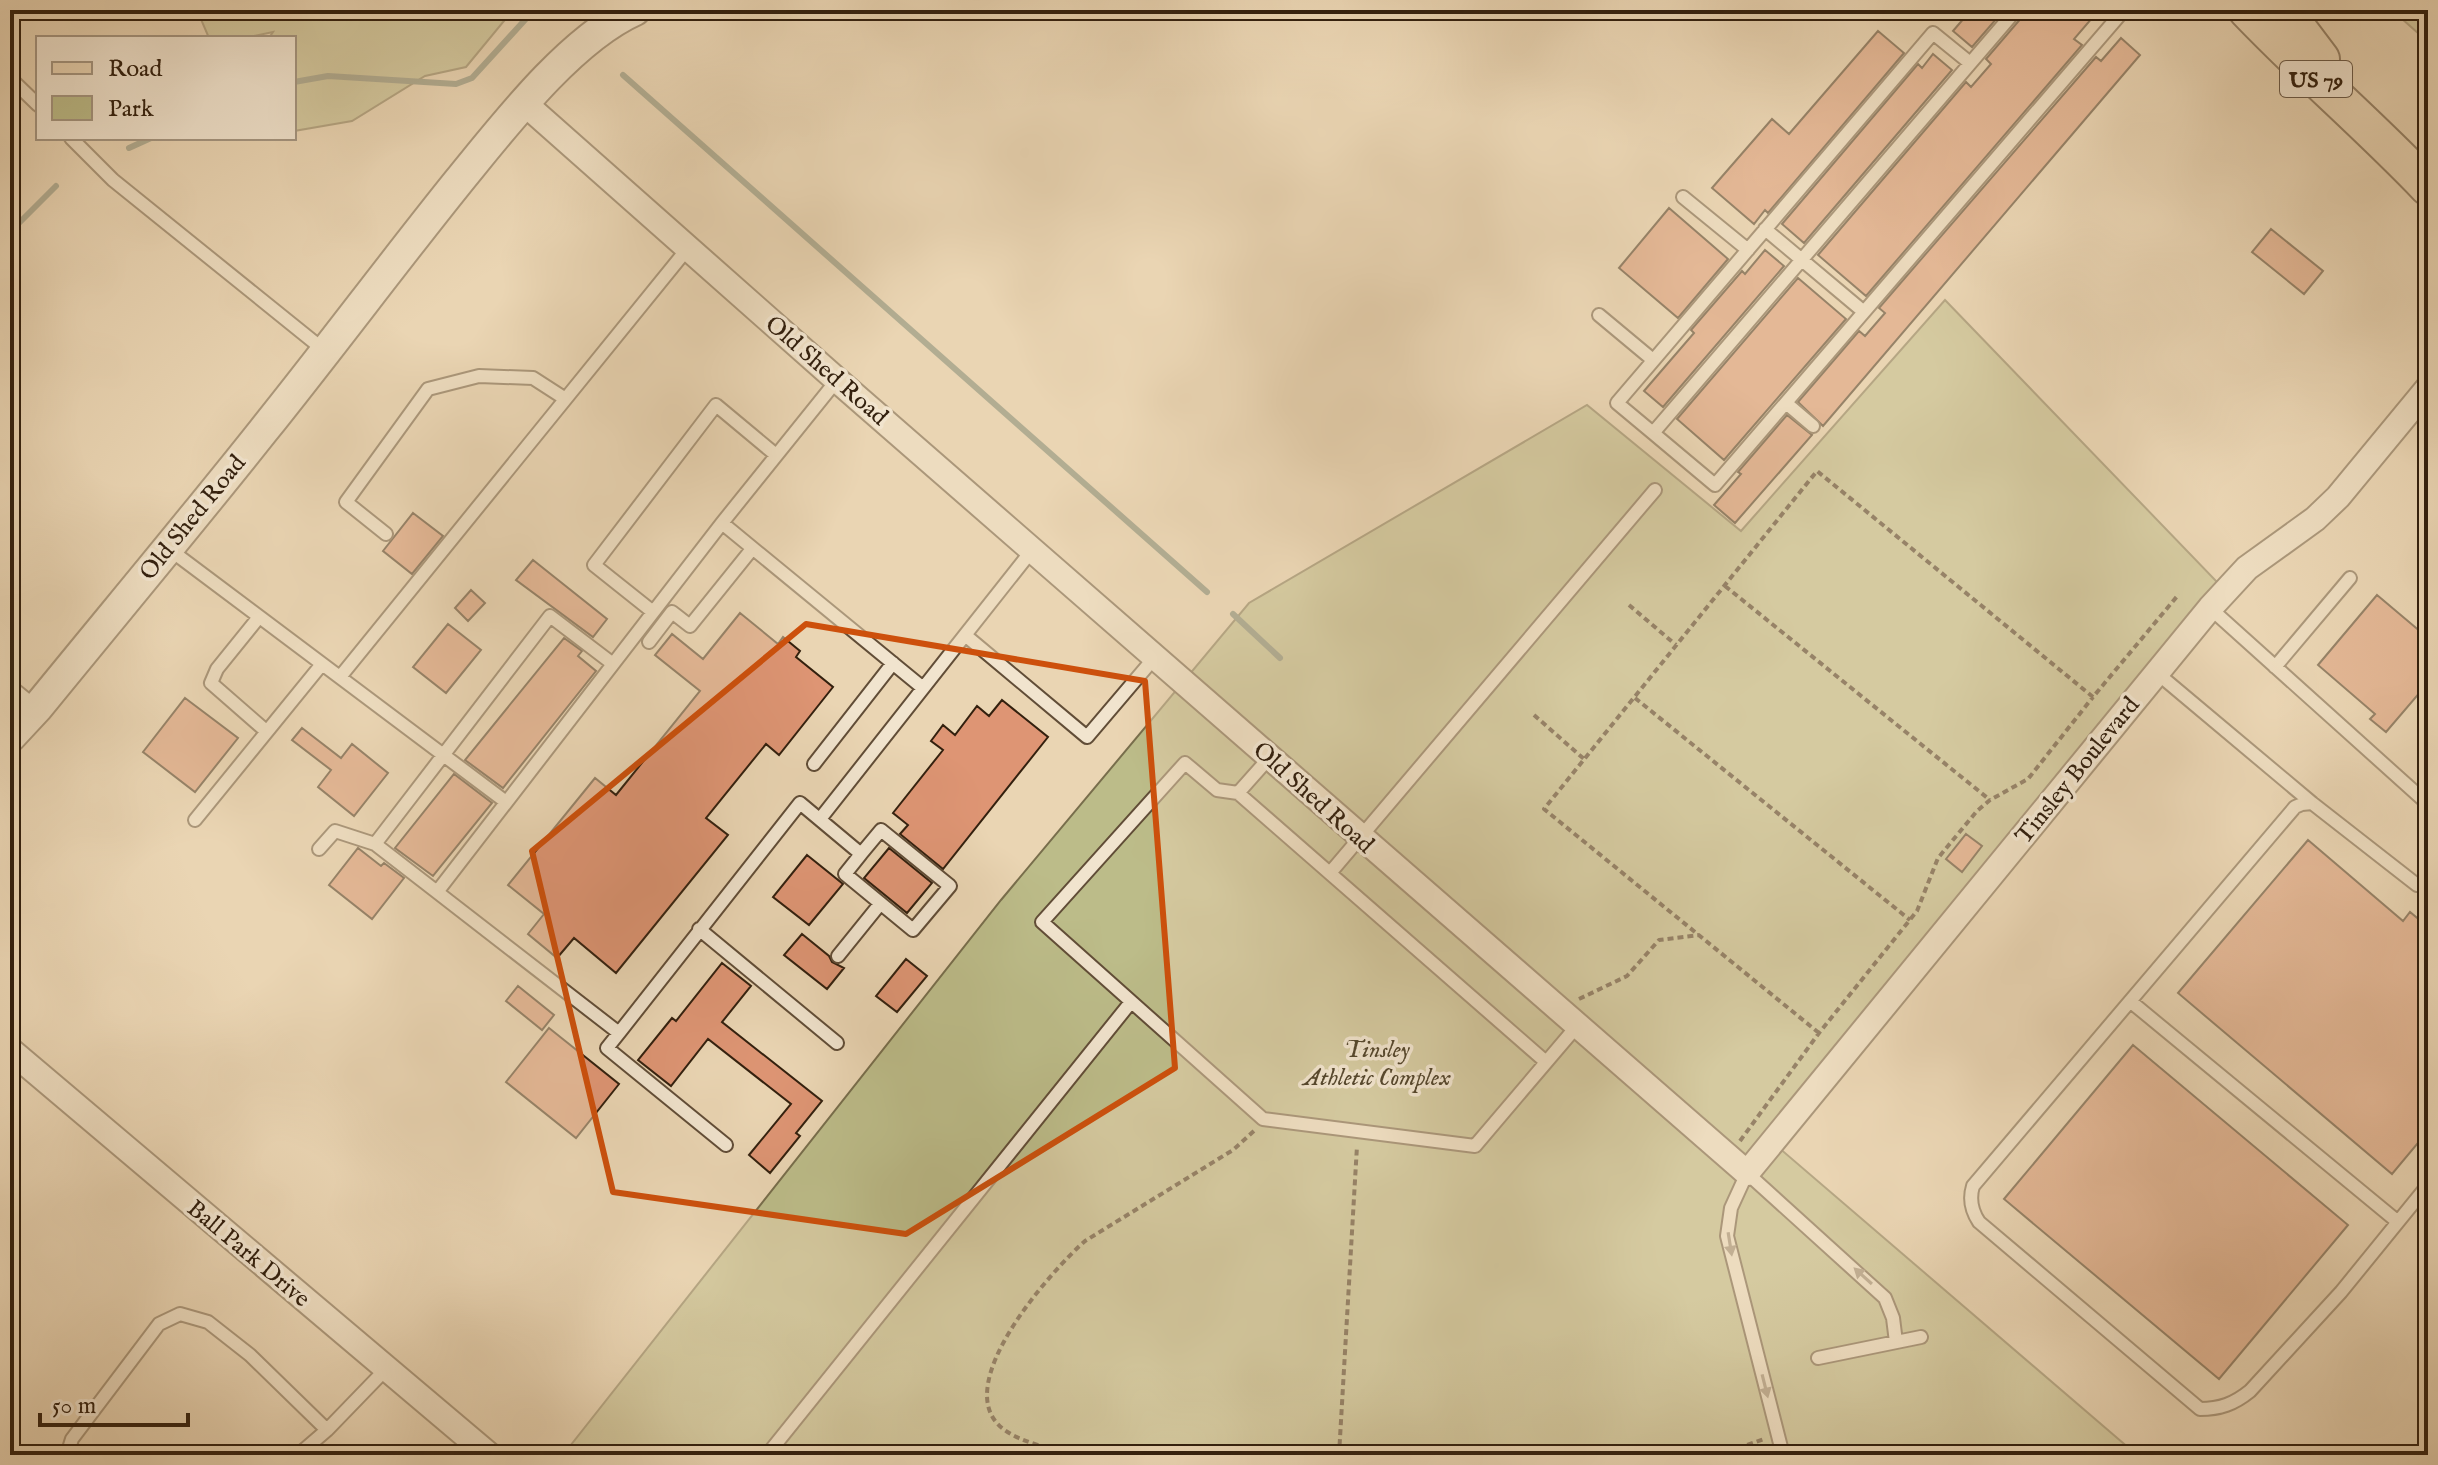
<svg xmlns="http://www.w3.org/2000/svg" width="2438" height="1465" font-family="'IM FELL English',serif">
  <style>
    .green { fill: #bcbc89; stroke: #786e4c; stroke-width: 2 }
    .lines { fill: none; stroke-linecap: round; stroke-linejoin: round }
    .stream { stroke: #707c6c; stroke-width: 6 }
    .building { fill: #de9574; stroke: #33200e; stroke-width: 2 }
    .service-casing { stroke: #614d37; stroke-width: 16 }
    .minor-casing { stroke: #614d37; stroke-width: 28 }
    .tertiary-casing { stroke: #614d37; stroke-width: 34 }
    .primary-casing { stroke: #33200e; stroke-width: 40 }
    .path { stroke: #33200e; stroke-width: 4; stroke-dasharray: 6 4; stroke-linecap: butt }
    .service { stroke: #f1e4ce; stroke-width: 12 }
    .minor { stroke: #f1e4ce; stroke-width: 24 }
    .tertiary { stroke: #f1e4ce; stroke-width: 30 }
    .primary { stroke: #ead5b3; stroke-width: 36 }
    .oneway { fill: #92826e }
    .marked { fill: none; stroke: #cd500c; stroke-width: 6; stroke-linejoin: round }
    .labels { text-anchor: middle; stroke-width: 7; stroke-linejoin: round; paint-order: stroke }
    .shield { fill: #f1e4ce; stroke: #6c5b48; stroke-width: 2 }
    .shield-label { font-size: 22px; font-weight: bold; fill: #33200e }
    .street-label { font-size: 24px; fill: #33200e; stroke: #f1e4ce }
    .park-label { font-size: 24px; font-style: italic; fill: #55472d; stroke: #f1e4ce }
  </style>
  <rect width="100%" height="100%" fill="#ead5b3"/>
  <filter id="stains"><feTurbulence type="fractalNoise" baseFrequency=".0025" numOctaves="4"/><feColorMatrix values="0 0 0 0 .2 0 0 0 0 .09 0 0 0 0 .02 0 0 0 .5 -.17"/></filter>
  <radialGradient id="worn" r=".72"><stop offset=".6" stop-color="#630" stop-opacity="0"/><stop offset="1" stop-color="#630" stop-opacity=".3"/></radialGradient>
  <path class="green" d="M197,10H513L466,67L425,76L352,121L294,131V38H269L273,32L245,38H209Z
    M2392,10H2428V42Z
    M1945,300L2218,583L1764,1135L2137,1455H563L1001,900L1249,603L1587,405L1741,531Z"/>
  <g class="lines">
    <path class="stream" d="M623,75L1207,592
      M294,82L328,76L456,84L472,78L534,10
      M129,148L151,138
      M10,232L56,186
      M1233,614L1280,658"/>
  </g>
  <path class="building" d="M1971,10H2004L1972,47L1953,31Z
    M2025,10H2099L2074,39L2082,45L1866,296L1818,255L1966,82L1971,87L1991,64L1986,59L2023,16Z
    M1878,31L1904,53L1768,213L1765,210L1754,224L1712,188L1772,119L1789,134Z
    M2121,38L2140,55L1823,426L1798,402L1859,331L1865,336L1885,313L1879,308L2096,57L2101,61Z
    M1933,54L1952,70L1804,243L1782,224L1918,64L1922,68Z
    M1669,208L1728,259L1678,318L1619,268Z
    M2271,229L2323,271L2304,294L2252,252Z
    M1765,250L1784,266L1663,407L1644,391L1694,333L1691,330L1742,271L1745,274Z
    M1798,278L1846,319L1724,460L1677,419Z
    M1787,415L1812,435L1735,523L1714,505L1741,474L1738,472Z
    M413,513L443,536L412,574L383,551Z
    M533,560L607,619L593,637L516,580Z
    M471,590L485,603L468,621L455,608Z
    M2377,595L2428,638V683L2386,732L2370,719L2375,714L2318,665Z
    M740,613L778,644L783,637L800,651L796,657L833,687L779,755L766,744L706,818L728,835L616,973L574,938L557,958L528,934L544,914L508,885L595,778L616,795L700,691L655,655L672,634L703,659Z
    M448,624L481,650L446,693L413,667Z
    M564,638L582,651L578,656L596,671L503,788L465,760Z
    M185,698L238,738L195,792L143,752Z
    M1002,700L1048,737L943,869L900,834L908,825L893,813L943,750L931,741L943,725L955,735L977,706L989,716Z
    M302,728L341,758L352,744L388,773L354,816L318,787L331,770L292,740Z
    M454,774L492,803L433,876L395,848Z
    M1966,834L1982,846L1962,872L1946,859Z
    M2308,840L2403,921L2410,912L2428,927V1131L2392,1174L2178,993Z
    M358,848L381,866L384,863L404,878L372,919L329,885Z
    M889,848L932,883L907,913L864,878Z
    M807,855L843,884L809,925L773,897Z
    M802,934L829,956L832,962L844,968L827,989L784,955Z
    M906,959L927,976L897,1012L876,996Z
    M722,963L751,986L722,1022L822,1101L796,1133L800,1136L770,1173L749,1155L791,1104L708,1039L671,1086L638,1060L672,1018L676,1021Z
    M518,986L554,1015L542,1030L506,1001Z
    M549,1028L619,1084L576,1138L506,1082Z
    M2133,1045L2348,1225L2219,1379L2004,1199Z"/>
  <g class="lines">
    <defs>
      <path id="service" d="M2016,10L1653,433L1715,485L2124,10
        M2134,10L2138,13L2141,10
        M10,78L38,105
        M71,138L113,180L325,351
        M1683,197L1748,250
        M1765,229L1864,312
        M1599,315L1653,360
        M837,380L722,523L437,892L619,1033L800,803L861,854L845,874L913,930L950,886L881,830L861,854
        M1786,403L1813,426
        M1653,433L1617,403L1933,33L1970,63
        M722,523L923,688
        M386,534L346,502L428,389L479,376L533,378L564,398
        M169,549L506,802
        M1033,549L965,635L1087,737L1155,657
        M2210,608L2428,804
        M653,612L594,565L716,405L776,455
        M259,617L217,669L211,683L266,731
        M649,642L672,612L690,626L752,549
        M2275,667L2350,578
        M2157,673L2312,803
        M340,677L688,248
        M10,686L37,708
        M814,764L893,663
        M1238,793L1270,757
        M820,819L965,635
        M195,820L322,664
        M319,849L335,831L375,844
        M1330,873L1655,490
        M2428,886L2417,885L2312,803L2302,804L2295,807L1973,1186C1969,1199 1971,1210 1979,1222L2200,1409C2220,1409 2234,1404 2250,1391L2341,1292L2428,1185
        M437,892L375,844L550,616L613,664
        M699,929L837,1043
        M838,956L880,904
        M2130,1001L2398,1222
        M619,1033L607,1048L726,1145
        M1546,1062L1238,793L1217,790L1185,763L1042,922L1263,1119L1475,1146L1577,1026
        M1818,1358L1921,1337
        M67,1455L72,1439L159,1324L180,1314L208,1322L250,1355L327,1430
        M298,1455L327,1430L386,1369
        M767,1455L1131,1002
        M1783,1455L1727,1236L1731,1208L1747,1173L1885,1298L1893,1318L1896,1342"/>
      <path id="minor" d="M523,102L837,380L1747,1173L2210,608L2247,568L2315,519L2338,497L2428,388
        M10,1050L489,1455"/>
      <path id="tertiary" d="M10,737L37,708C112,616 189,524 263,431C329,349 392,264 458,182C503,127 570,39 635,10"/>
      <path id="primary" d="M2247,10C2305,71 2370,126 2428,187
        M2284,10L2321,59"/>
    </defs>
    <use href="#service" class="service-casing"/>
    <use href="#minor" class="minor-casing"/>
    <use href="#tertiary" class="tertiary-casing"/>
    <use href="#primary" class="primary-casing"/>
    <path class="path" d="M1725,586L1990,800
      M1629,605L1676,645
      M1635,698L1910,920
      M1534,715L1584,759
      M1579,999L1627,976L1659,940L1699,935
      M1819,1033L1544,809L1817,471L2093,697L2179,594
      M1740,1141L1819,1033L1917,911L1938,858L1977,811L1990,800L2028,779L2093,697
      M1077,1455C1052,1448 1022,1444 1002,1428C949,1385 1051,1271 1085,1241L1233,1150L1255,1130
      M1339,1455L1357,1146
      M1719,1455L1764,1439"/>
    <use href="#service" class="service"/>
    <use href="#minor" class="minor"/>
    <use href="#tertiary" class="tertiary"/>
    <use href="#primary" class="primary"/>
  </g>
  <defs><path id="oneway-solid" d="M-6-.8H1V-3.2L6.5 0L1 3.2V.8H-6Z" transform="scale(2)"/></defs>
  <g class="oneway">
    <use href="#oneway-solid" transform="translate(1730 1244) rotate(81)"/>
    <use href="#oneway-solid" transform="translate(1863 1276) rotate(-138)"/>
    <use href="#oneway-solid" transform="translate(1765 1386) rotate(76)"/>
  </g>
  <path d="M0 0H2438V1465H0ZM806,624L1145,681L1175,1068L906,1234L613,1192L532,851Z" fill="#ead5b3" fill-opacity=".55" fill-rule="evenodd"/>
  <path class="marked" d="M806,624L1145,681L1175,1068L906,1234L613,1192L532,851Z"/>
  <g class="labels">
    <rect class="shield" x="2280" y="61" width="72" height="36" rx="6"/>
    <g class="shield-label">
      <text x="2316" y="87">US 79</text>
    </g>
    <g class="street-label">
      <text transform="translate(827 370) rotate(41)" y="8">Old Shed Road</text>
      <text transform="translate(192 517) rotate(-51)" y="8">Old Shed Road</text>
      <text transform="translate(2077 770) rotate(-51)" y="8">Tinsley Boulevard</text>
      <text transform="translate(1314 797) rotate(42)" y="8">Old Shed Road</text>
      <text transform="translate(249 1253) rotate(40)" y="8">Ball Park Drive</text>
    </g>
    <g class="park-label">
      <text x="1377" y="1057">Tinsley<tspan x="1377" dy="28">Athletic Complex</tspan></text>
    </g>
  </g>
  <rect width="2438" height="1465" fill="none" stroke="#ead5b3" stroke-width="40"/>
  <rect x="12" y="12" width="2414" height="1441" fill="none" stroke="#33200e" stroke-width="4"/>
  <rect x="20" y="20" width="2398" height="1425" fill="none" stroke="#33200e" stroke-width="2"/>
  <rect x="36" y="36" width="260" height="104" fill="#f1e4ce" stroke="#a59681" stroke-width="2"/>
  <rect x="52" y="62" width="40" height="12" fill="#ead5b3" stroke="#a59681" stroke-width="2"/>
  <text x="108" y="76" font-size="24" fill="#33200e">Road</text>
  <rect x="52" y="96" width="40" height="24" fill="#bcbc89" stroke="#a59681" stroke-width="2"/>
  <text x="108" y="116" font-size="24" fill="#33200e">Park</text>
  <path d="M40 1413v12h148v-12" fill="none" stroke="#33200e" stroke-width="4"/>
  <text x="52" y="1413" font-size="24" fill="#33200e" stroke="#f1e4ce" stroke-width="6" paint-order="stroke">50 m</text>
  <rect width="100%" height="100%" filter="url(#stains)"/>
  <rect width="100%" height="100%" fill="url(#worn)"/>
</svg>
